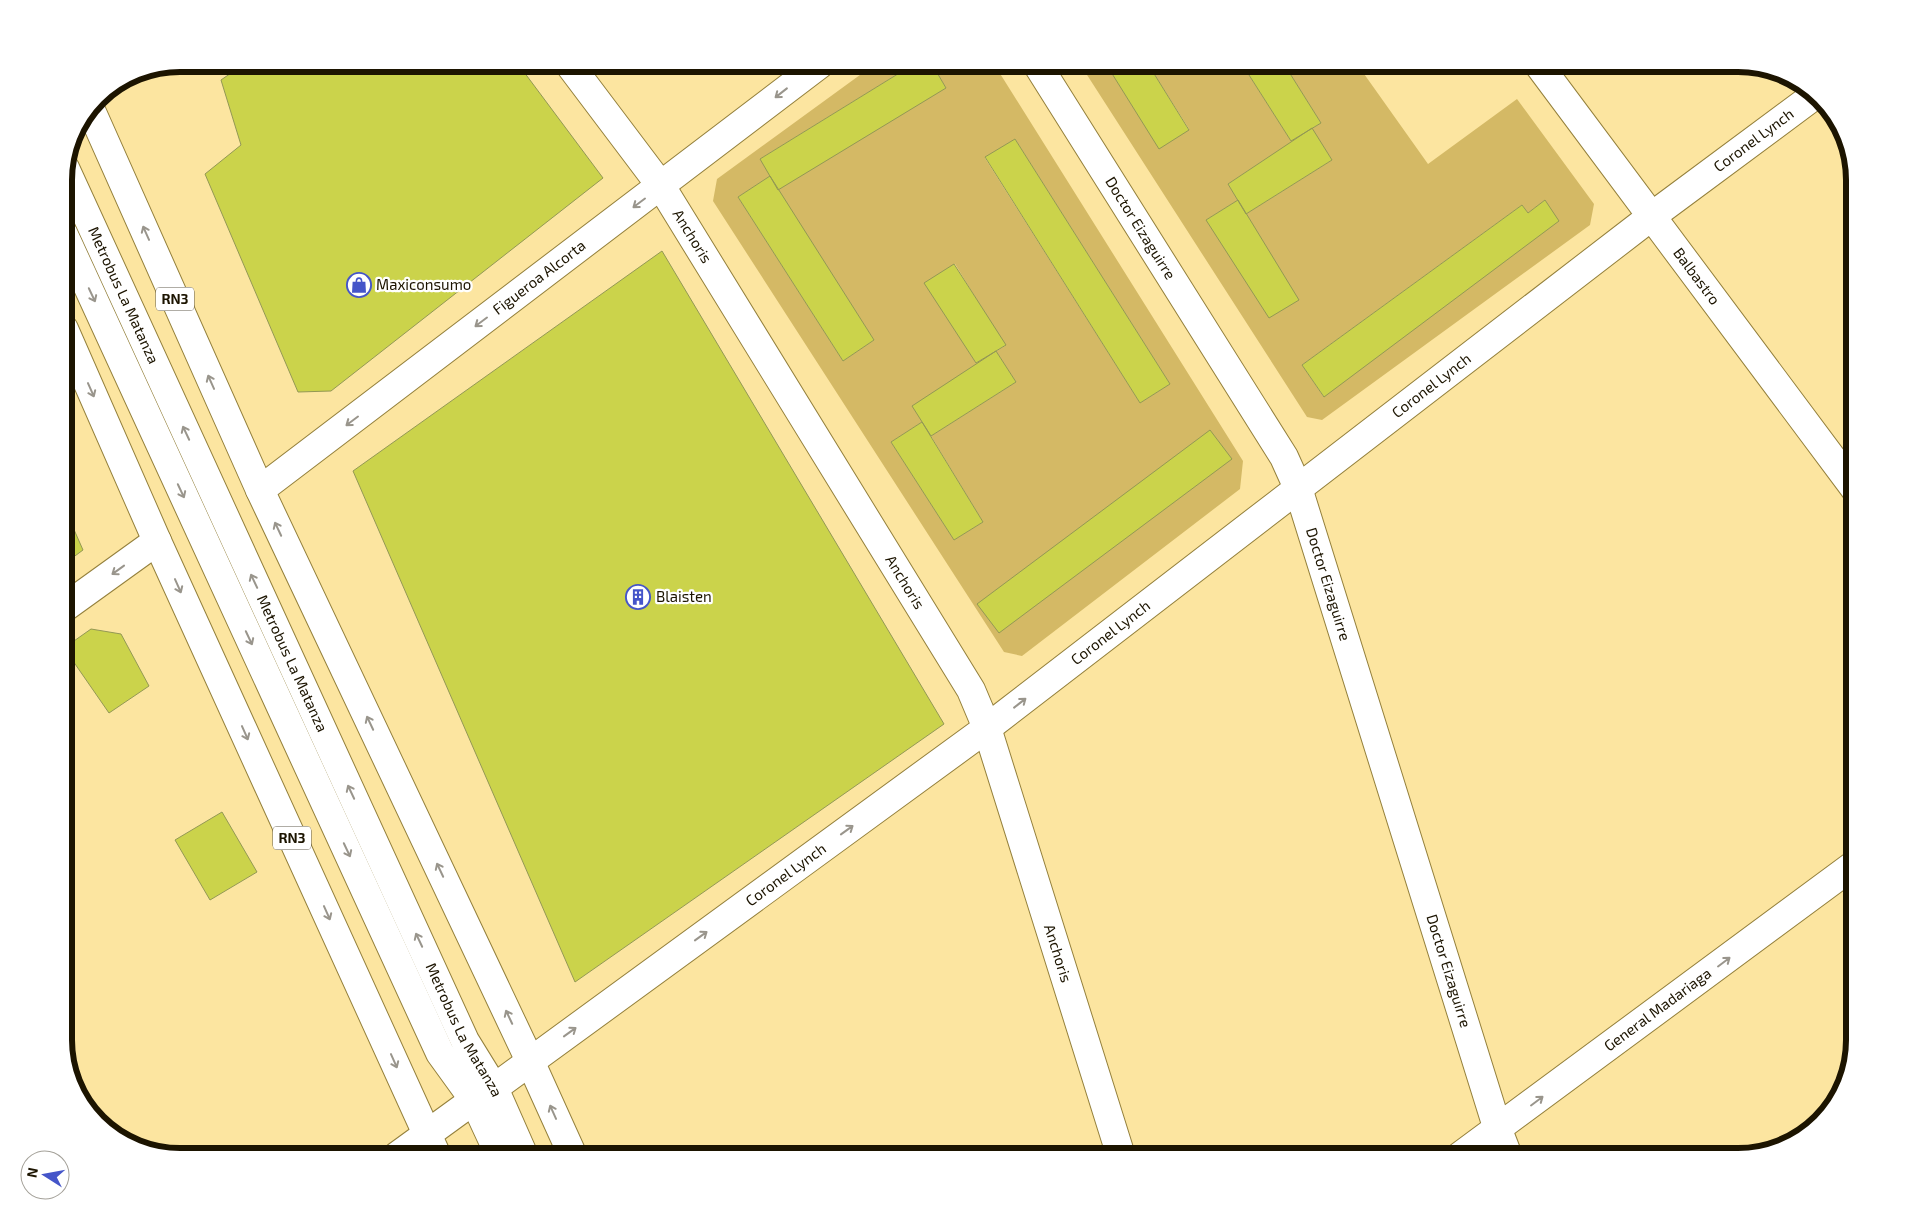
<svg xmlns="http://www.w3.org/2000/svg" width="1919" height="1220" font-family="'Exo 2',sans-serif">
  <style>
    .green { fill: #d4b965; fill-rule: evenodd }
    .building { fill: #cbd34b; stroke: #939854 }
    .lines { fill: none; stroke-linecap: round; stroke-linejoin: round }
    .minor-casing { stroke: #94803c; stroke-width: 30 }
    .highway-casing { stroke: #94803c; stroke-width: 30 }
    .minor { stroke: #fff; stroke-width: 28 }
    .highway { stroke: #fff; stroke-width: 28 }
    .oneway { stroke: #99958c }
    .labels { text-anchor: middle; stroke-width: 4.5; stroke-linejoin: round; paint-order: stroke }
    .shield { fill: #fff; stroke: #605a4c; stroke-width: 1 }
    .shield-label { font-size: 14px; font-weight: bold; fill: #1c1400 }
    .street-label { font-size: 15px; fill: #1c1400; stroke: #fff }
    .poi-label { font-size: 15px; fill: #1c1400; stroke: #fff; text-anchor: start }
    .rim { fill: none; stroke: #1c1400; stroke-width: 6 }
  </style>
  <rect width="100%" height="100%" fill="#fce5a0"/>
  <path class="green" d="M875,64H914L760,159L946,88L932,64H994L1243,461L1240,489L1022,656L1004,652L713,201L717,179ZM1015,139L1170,384L1140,403L985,158ZM769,177L874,340L843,361L738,197ZM955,264L1005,346L976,363L925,283ZM996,351L1016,382L931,436L983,522L954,540L891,442L922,422Z
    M1080,64H1106L1159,148L1189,129L1148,64H1242L1291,141L1321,123L1284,64H1357L1428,164L1517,99L1594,204L1590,225L1322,420L1307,417ZM1312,129L1332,160L1246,214L1206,220L1238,200L1228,184ZM1545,200L1558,221L1323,396L1302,365L1522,205L1528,213Z"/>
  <path class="building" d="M244,64H518L603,178L331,391L298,392L205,174L241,145L221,80Z
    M914,64H932L946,88L778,190L760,159Z
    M1106,64H1148L1189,130L1159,149Z
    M1242,64H1284L1321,123L1291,141Z
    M1312,128L1332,160L1246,214L1228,184Z
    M1015,139L1170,384L1140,403L985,157Z
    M770,176L874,340L843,361L738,197Z
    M1238,200L1299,300L1269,318L1206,220Z
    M1545,200L1559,221L1324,397L1302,365L1522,205L1528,213Z
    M662,251L944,724L575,982L353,471Z
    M954,264L1006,345L976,363L924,283Z
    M996,351L1016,382L931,436L912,406Z
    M922,422L983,522L954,540L891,442Z
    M1210,430L1232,459L999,633L977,604Z
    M64,507L83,550L64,564Z
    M91,629L121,634L149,686L109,713L64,648Z
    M222,812L257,872L210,900L175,840Z"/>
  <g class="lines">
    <defs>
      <g id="minor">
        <path id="s1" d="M569,64L661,186L971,690L987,728L1121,1156"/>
        <path id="s2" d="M1037,64L1284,457L1298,488L1498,1130L1508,1156"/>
        <path id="s3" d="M1538,64L1855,489"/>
        <path id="s4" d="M65,168L465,1041L494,1088L524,1156"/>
        <path d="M64,235L440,1053L474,1100L500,1156"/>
        <path id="s5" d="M260,490L820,64"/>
        <path d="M64,608L157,541"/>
        <path id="s6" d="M397,1156L474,1100L494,1088L987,728L1652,216L1815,95"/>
        <path id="s7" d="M1460,1156L1855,864"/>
      </g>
      <path id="highway" d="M90,108L260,490L530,1061L573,1156
        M64,329L157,541L437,1156"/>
    </defs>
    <use href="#minor" class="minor-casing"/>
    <use href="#highway" class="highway-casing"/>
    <use href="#minor" class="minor"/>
    <use href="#highway" class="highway"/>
  </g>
  <defs><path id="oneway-shaft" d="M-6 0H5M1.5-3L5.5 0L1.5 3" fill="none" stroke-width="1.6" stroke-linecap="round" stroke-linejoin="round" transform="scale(1.25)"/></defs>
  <g class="oneway">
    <use href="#oneway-shaft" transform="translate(781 93) rotate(142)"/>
    <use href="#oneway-shaft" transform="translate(639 203) rotate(143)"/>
    <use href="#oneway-shaft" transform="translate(146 233) rotate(-114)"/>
    <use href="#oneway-shaft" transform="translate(92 295) rotate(65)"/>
    <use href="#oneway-shaft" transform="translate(481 322) rotate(143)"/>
    <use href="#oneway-shaft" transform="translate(211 382) rotate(-114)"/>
    <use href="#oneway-shaft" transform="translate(91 390) rotate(66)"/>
    <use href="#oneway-shaft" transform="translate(352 421) rotate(143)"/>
    <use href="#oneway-shaft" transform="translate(186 433) rotate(-115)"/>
    <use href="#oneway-shaft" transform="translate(181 491) rotate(65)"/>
    <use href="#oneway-shaft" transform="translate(278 529) rotate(-115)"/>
    <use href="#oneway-shaft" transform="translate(118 570) rotate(144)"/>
    <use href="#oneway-shaft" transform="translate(254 581) rotate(-115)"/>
    <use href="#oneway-shaft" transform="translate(178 586) rotate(66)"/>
    <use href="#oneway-shaft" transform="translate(249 638) rotate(65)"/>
    <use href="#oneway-shaft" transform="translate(1020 703) rotate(-38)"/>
    <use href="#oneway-shaft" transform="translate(370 723) rotate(-115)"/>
    <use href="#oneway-shaft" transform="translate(245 733) rotate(66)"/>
    <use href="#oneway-shaft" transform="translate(351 792) rotate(-115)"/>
    <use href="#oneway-shaft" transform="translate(847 830) rotate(-36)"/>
    <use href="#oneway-shaft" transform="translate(347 850) rotate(65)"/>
    <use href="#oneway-shaft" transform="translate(440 870) rotate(-115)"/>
    <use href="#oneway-shaft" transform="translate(327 913) rotate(66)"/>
    <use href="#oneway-shaft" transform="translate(701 936) rotate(-36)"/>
    <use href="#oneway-shaft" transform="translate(419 940) rotate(-115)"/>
    <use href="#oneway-shaft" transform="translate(1724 962) rotate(-37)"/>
    <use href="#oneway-shaft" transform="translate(509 1017) rotate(-115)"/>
    <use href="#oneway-shaft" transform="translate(570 1032) rotate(-36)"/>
    <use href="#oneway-shaft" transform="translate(394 1061) rotate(66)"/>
    <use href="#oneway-shaft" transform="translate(1537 1101) rotate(-37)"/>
    <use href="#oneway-shaft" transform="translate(553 1112) rotate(-114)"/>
  </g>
  <defs>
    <symbol id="shop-ring" viewBox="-11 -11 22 22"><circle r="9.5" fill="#fff" stroke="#4555c9" stroke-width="1.5"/><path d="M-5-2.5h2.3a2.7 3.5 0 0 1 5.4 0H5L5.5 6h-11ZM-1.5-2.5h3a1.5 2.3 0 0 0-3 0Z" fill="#4555c9"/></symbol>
    <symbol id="building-ring" viewBox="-11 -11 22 22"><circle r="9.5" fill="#fff" stroke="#4555c9" stroke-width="1.5"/><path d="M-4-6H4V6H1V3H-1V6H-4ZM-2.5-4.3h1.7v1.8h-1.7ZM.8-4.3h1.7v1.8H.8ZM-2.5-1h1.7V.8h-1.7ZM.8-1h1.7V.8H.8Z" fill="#4555c9"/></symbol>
  </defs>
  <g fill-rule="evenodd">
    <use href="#shop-ring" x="345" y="271" width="28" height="28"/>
    <use href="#building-ring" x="624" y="583" width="28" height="28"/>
  </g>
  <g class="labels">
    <g class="shield">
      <rect x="156" y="287.5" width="38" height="23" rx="4"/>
      <rect x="273" y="826.5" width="38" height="23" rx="4"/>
    </g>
    <g class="shield-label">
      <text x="175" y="304">RN3</text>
      <text x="292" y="843">RN3</text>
    </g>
    <g class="street-label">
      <text dy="5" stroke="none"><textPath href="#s6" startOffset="1695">Coronel Lynch</textPath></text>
      <text dy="5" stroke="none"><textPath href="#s2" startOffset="194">Doctor Eizaguirre</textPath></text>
      <text dy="5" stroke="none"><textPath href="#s1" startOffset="212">Anchoris</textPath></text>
      <text dy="5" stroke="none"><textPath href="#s3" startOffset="265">Balbastro</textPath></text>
      <text dy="5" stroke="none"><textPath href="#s5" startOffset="351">Figueroa Alcorta</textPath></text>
      <text dy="5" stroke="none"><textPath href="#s4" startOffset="140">Metrobus La Matanza</textPath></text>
      <text dy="5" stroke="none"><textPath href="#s6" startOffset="1290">Coronel Lynch</textPath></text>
      <text dy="5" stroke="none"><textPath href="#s1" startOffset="618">Anchoris</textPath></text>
      <text dy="5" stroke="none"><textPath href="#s2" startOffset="599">Doctor Eizaguirre</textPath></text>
      <text dy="5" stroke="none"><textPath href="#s6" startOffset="885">Coronel Lynch</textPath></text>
      <text dy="5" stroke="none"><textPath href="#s4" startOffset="545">Metrobus La Matanza</textPath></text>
      <text dy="5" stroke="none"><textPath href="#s6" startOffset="480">Coronel Lynch</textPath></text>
      <text dy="5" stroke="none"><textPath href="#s1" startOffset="1022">Anchoris</textPath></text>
      <text dy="5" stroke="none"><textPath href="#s2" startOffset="1004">Doctor Eizaguirre</textPath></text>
      <text dy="5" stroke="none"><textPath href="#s7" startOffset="246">General Madariaga</textPath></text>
      <text dy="5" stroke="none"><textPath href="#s4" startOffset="950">Metrobus La Matanza</textPath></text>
    </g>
    <g class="poi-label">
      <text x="376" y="290">Maxiconsumo</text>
      <text x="656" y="602">Blaisten</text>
    </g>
  </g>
  <path d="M0 0H1919V1220H0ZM180 72H1738A108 108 0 0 1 1846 180V1040A108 108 0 0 1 1738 1148H180A108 108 0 0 1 72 1040V180A108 108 0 0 1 180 72Z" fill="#fff" fill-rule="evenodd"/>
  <path class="rim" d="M180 72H1738A108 108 0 0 1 1846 180V1040A108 108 0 0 1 1738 1148H180A108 108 0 0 1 72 1040V180A108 108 0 0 1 180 72Z"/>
  <g transform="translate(45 1175) rotate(281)"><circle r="24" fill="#ffffff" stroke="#a4a199"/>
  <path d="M0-4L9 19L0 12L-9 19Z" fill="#4555c9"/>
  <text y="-8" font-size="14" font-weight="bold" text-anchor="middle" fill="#1c1400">N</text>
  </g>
</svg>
